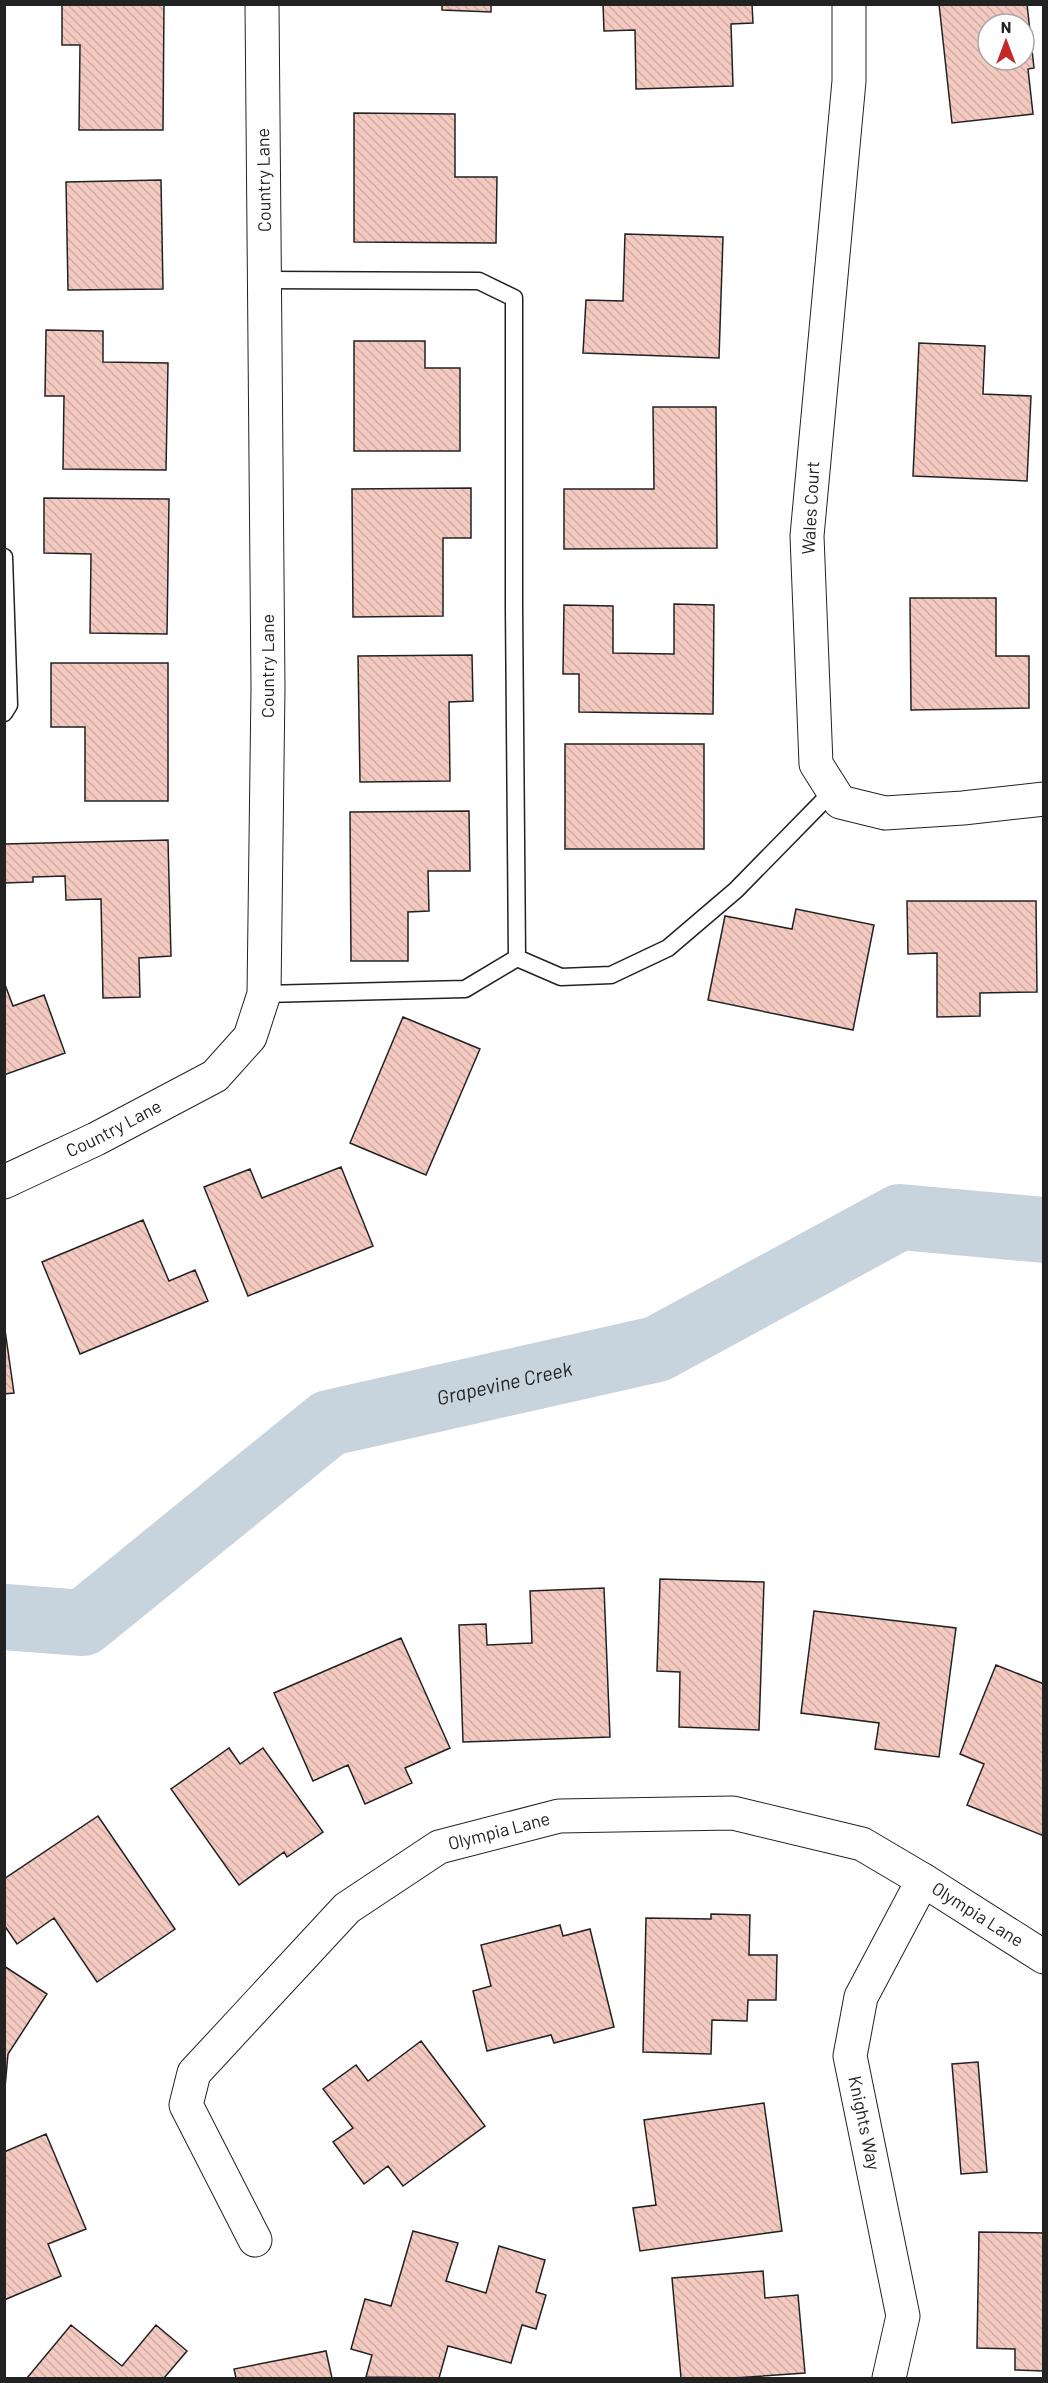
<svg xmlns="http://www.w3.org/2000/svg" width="1048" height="2383" font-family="Barlow,sans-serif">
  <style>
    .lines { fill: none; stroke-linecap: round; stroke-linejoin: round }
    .river { stroke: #c7d3dd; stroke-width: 66 }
    .building { fill: url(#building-back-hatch); stroke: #222; stroke-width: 1.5; fill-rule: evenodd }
    .lane-casing { stroke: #222; stroke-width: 19 }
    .street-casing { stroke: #222; stroke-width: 35 }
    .lane { stroke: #fff; stroke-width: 16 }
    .street { stroke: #fff; stroke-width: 33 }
    .labels { text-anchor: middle; stroke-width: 4.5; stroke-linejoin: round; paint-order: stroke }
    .street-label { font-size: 18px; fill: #222; stroke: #fff }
    .water-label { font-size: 20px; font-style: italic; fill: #222; stroke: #fff }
  </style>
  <defs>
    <pattern id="building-back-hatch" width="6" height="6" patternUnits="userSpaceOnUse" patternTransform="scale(1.5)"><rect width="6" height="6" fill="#f3c9c0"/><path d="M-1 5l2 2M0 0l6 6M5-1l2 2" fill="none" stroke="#d0aca5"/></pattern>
  </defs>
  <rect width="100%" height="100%" fill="#fff"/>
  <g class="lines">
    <path class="river" id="s1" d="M4,1617L83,1623L329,1423L657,1349L900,1217L1044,1230"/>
  </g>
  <path class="building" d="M62,4H164L163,130H79L80,45H62Z
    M442,4H491V12L442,10Z
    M603,4H752L753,23L731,24L733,86L636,89L635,30L604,31Z
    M939,4H1027L1034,68L1028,69L1033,114L952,123ZM988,24H1024V60H988Z
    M354,113L455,114V177H497L496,243L354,242Z
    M161,180L163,289L68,290L66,182Z
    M625,234L723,237L719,358L583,353L586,300L623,301Z
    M46,330L103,331V362L168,363L166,470L63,469L64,396H45Z
    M354,341H425V368H460V451H354Z
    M919,343L985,346L983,394L1031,396L1027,481L913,476Z
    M653,407H716L717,548L564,549V489H654Z
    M471,488V538H443V616L353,617L352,489Z
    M44,498L169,499L167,634L90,633L91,554L44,553Z
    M910,598H996V656H1029V708L911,710Z
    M674,604L714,605L713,714L579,712V674H563L564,605L613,606V653L674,654Z
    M472,655L473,701L449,702L450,781L360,782L358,656Z
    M51,663H168V801H85V727H51Z
    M565,744H704V849H565Z
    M469,811L470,871H428L429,911L408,912V961H351L350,812Z
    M168,840L171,956L139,958L140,997L103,998L101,899L66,900L65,876L33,877V882L4,883V844Z
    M907,901H1036L1037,992L980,993V1016L937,1017V953L908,954Z
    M796,909L874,925L853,1030L708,1000L725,916L792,929Z
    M4,982L13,1006L44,995L65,1053L4,1075Z
    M403,1017L480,1049L426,1175L350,1143Z
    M341,1167L373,1246L248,1296L204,1187L250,1169L262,1198Z
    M143,1220L169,1281L195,1270L208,1301L80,1354L42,1262Z
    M4,1323L14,1393L4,1394Z
    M660,1579L764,1582L759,1730L679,1727L680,1672L657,1671Z
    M604,1588L610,1737L463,1742L459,1625L486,1624L487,1645L532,1643L530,1591Z
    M814,1611L956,1628L939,1757L875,1749L879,1723L801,1713Z
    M401,1638L450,1748L405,1768L412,1783L365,1804L348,1765L313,1781L274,1693Z
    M996,1665L1044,1684V1836L967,1805L984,1764L960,1754Z
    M229,1748L240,1764L263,1748L323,1832L287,1857L284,1852L239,1885L171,1789Z
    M98,1816L175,1929L97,1982L54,1918L17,1944L4,1925V1879Z
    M711,1914L750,1915L749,1955H777L776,2000H748L747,2021L712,2020L711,2054L643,2052L646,1918L711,1919Z
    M560,1925L563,1936L590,1929L614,2027L554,2043L551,2035L487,2051L473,1991L491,1986L481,1945Z
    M4,1966L47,1994L8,2054L4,2099Z
    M421,2041L485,2126L403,2186L388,2166L364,2184L333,2142L353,2128L323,2089L356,2065L368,2081Z
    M978,2062L987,2172L961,2174L952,2064Z
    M764,2103L782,2231L640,2251L633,2208L656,2205L644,2120Z
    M46,2134L86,2229L48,2244L61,2276L4,2300V2152Z
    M413,2231L458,2243L446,2281L486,2293L499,2246L545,2260L536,2292L546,2295L536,2329L522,2325L511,2363L448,2346L439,2378L366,2377L372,2355L351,2349L365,2299L391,2306Z
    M979,2232L1044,2233V2371L1015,2370V2349L977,2348Z
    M763,2271L765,2298L798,2295L805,2373L734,2378H681L672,2278Z
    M71,2325L122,2366L156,2325L187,2351L164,2378H27Z
    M326,2351L332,2378H236L234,2369Z"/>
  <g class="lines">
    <defs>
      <path id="lane" d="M4,557L9,705L4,713
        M517,958L561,977L611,975L668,948L736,890L833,791
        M264,994L465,989L517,958L514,607V298L479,281L265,280"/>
      <g id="street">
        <path d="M849,4V81L807,536L816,764L840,802L885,813L963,808L1044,799"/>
        <path id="s2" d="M4,1182L96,1139L215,1076L250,1037L264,994L268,688L262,4"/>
        <path id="s3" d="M255,2240L186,2105L194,2073L347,1908L439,1847L559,1816L733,1813L862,1844L923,1880L1044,1957"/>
        <path d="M889,2378L903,2316L850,2056L861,1997L923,1880"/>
      </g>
    </defs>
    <use href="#lane" class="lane-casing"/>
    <use href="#street" class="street-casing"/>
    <use href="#lane" class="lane"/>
    <use href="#street" class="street"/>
  </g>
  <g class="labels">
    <g class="street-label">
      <text transform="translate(264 180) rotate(-91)" y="6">Country Lane</text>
      <text transform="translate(811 508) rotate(-87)" y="6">Wales Court</text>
      <text transform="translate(268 666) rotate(-90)" y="6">Country Lane</text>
      <text dy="6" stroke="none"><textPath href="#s2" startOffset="122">Country Lane</textPath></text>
      <text dy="6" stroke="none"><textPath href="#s3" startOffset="582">Olympia Lane</textPath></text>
      <text dy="6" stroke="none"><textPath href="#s3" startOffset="1086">Olympia Lane</textPath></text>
      <text transform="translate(864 2123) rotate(78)" y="6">Knights Way</text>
    </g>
    <g class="water-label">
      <text dy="7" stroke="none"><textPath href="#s1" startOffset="576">Grapevine Creek</textPath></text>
    </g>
  </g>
  <rect width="1048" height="2383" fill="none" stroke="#222222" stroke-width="12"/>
  <g transform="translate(1006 42)"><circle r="28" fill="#ffffff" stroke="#a7a7a7" stroke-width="1.5"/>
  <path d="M0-4.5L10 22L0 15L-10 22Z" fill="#c62828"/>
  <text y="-9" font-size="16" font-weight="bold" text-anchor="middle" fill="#222222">N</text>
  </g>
</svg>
